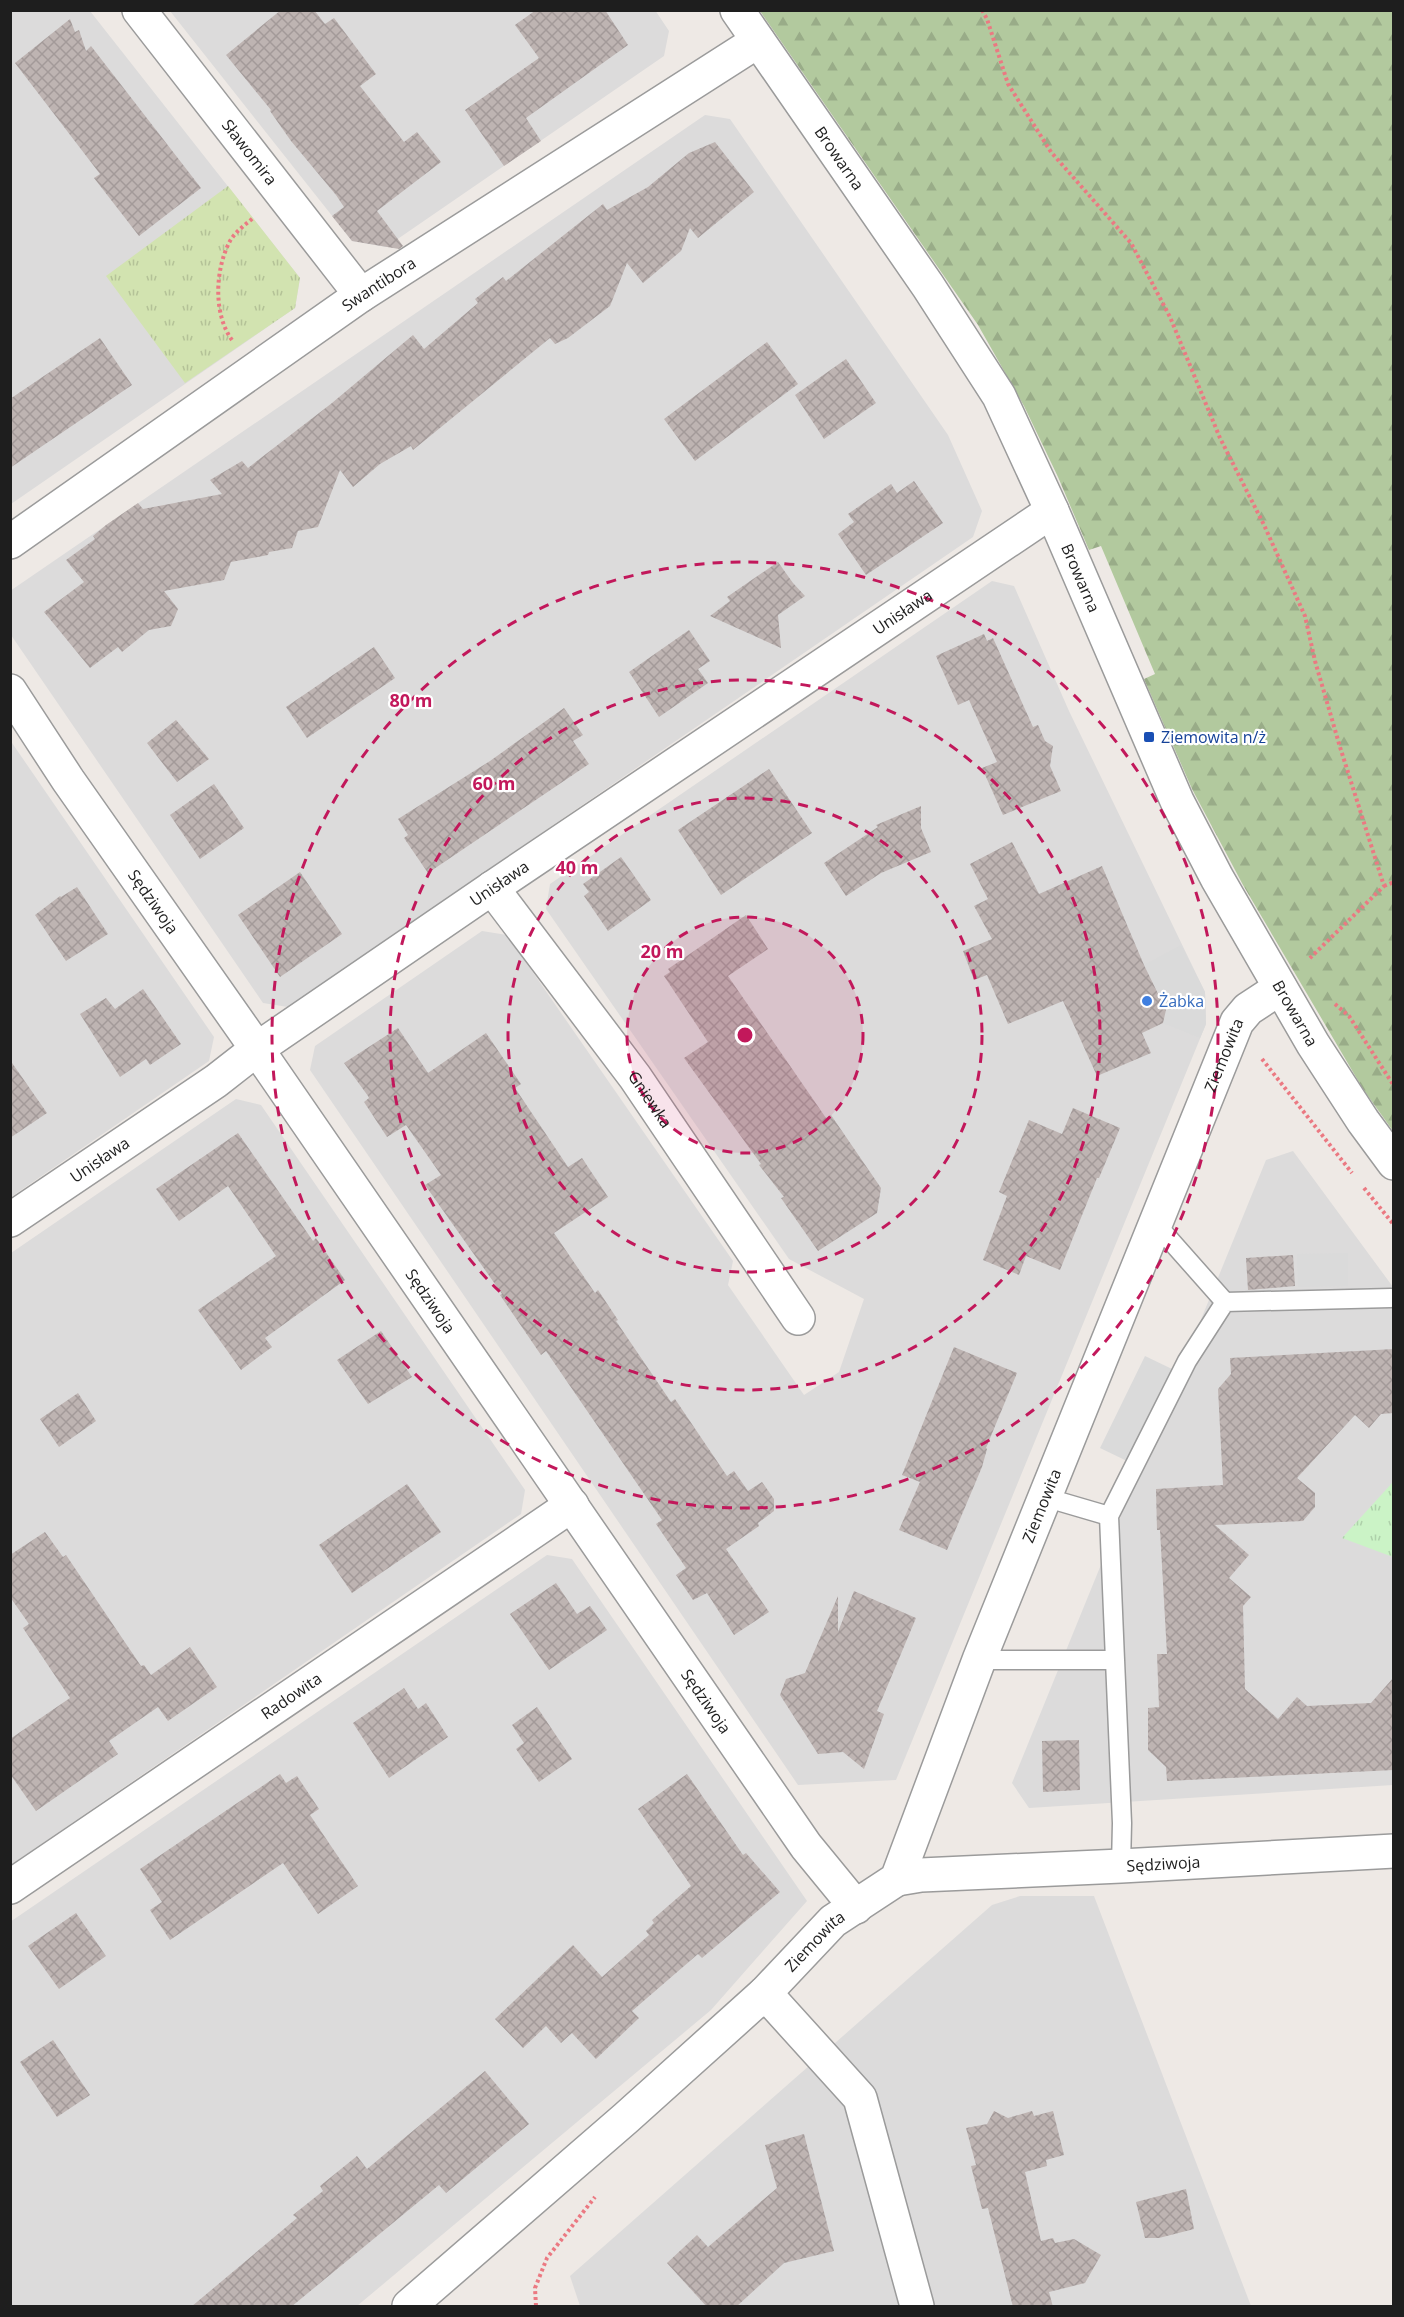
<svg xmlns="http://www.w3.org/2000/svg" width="1404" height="2317" font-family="'Open Sans',sans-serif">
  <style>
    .residential { fill: #dcdbdb }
    .grass { fill: url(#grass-tufts) }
    .forest { fill: url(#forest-firs) }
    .park { fill: url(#park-tufts) }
    .parking { fill: #dadada }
    .building { fill: url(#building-cross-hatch) }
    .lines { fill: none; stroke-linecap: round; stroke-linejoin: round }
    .service-casing { stroke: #9b9b9b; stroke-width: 21 }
    .minor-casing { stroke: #9b9b9b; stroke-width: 36 }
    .tertiary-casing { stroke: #9b9b9b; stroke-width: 36 }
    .path { stroke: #eb7982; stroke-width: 4; stroke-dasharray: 3 3; stroke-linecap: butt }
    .service { stroke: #fff; stroke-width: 18 }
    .minor { stroke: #fff; stroke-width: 33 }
    .tertiary { stroke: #fff; stroke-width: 33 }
    .ring { fill: none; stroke: #c2185b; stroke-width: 3; stroke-dasharray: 10 8 }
    .transit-dot { fill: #1a4fb4; stroke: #fff; stroke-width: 2 }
    .shop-dot { fill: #3f7fe0; stroke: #fff; stroke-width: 2 }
    .labels { text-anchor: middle; stroke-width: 4.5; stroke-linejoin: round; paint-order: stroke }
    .street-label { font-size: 16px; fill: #1e1e1e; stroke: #fff }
    .transit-label { font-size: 16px; fill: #164399; stroke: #fff; text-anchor: start }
    .shop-label { font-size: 16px; fill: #366cbe; stroke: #fff; text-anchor: start }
    .centre { fill: #c2185b; stroke: #fff; stroke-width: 3 }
    .ring-label { font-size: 18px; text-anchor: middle; font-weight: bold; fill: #c2185b; stroke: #fff; stroke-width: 4.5; stroke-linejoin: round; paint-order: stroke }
  </style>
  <defs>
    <pattern id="grass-tufts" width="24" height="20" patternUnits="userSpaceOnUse" patternTransform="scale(1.5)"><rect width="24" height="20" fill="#d2e3b0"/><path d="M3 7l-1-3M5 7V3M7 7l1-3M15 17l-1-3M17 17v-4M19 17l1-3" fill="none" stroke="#b4c297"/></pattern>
    <pattern id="forest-firs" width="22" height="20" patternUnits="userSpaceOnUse" patternTransform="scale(1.5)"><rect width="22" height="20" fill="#b2c99e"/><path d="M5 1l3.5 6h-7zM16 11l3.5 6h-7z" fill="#99ac88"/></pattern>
    <pattern id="park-tufts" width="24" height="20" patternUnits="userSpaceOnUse" patternTransform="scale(1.5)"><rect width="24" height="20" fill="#cbf3c6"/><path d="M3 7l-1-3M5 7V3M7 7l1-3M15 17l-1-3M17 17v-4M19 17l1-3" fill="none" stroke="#aed0aa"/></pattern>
    <pattern id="building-cross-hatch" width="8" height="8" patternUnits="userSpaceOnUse" patternTransform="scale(1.5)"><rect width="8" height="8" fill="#beb4b2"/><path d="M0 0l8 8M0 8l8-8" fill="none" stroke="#a39a99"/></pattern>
  </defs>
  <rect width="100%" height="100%" fill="#eee9e5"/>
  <path class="residential" d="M655,10L669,31L664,56L386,247L352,241L170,11Z
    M11,11H90L300,278L295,308L11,504Z
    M705,115L730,119L948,435L982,511L973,537L288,1007L263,1003L11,635L10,591Z
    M992,581L1014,586L1069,711L1205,992L1206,1024L896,1780L798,1785L310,1070L315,1046L482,931L507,935L733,1261L728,1285L804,1395L839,1372L864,1299L789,1259L546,909L550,884Z
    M10,740L214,1037L209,1061L11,1197Z
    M236,1099L261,1105L525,1490L521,1514L11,1865V1253Z
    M1293,1151L1393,1287V1785L1029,1808L1012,1783L1266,1160Z
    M547,1555L572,1559L807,1901L711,2010L357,2306H11L10,1922Z
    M1020,1896H1094L1251,2306H580L570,2276L992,1905Z"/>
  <path class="grass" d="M228,186L300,278L295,308L185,383L106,276Z"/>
  <path class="forest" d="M760,11H1393V1131L1363,1089L1243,885L1192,789L1144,679L1155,674L1101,546L1089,550L1058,477L1024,406L978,325Z"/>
  <path class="park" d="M1393,1482V1557L1342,1538Z"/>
  <path class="parking" d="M1181,945L1205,992L1206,1024L1200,1038L1163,1023L1166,1009L1144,965Z
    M1348,1253V1286L1298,1287L1297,1254Z
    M1145,1356L1172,1369L1127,1461L1100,1448Z"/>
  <path class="building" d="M281,10H314L325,24L334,18L376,74L360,86L404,142L417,132L441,162L377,211L403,246L399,249L352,241L332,216L344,207L336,195L291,141L270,111L271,110L226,55Z
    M536,10H605L628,45L526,118L541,141L504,166L465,110L539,58L515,25Z
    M70,19L75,32L79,30L86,51L91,46L201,188L139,236L94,178L100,174L15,63Z
    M715,142L754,192L698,238L690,228L681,251L643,283L627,263L610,306L568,338L555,344L550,338L413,450L411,446L380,464L353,487L340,470L318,527L298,531L292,548L269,552L268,555L231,562L224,580L164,591L178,609L171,626L149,630L122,652L118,647L90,668L49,618L44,612L84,582L66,560L95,539L93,536L106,525L138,503L143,509L222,494L210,480L242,461L248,468L332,403L413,335L424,349L478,303L475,299L503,277L506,281L603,204L607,210L648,187L689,153Z
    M100,338L132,385L10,468V399Z
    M767,342L798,384L695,461L664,419Z
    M846,359L876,403L824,439L795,395Z
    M914,481L943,523L866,575L838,534L854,522L848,514L891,484L897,493Z
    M778,562L793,583L805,596L778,615L781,648L710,616L730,601L727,597Z
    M689,630L710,661L698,669L708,683L659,717L629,672Z
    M984,634L987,641L993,638L1033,727L1038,725L1045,741L1053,746L1050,766L1061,791L1003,815L982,768L997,762L969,700L958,705L936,656Z
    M374,647L395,678L307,738L286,707Z
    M564,708L583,735L573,741L589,764L428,873L404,838L408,835L398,819L490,761Z
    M176,720L209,759L177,782L147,743Z
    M769,769L812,833L721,895L678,830Z
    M214,784L244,828L200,859L170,815Z
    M921,806V828L931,852L881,873L846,896L824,863L878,827L876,825Z
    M1012,842L1039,894L1102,866L1144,965L1166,1010L1163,1023L1142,1033L1151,1053L1097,1076L1063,1001L1008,1024L987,975L974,980L963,951L992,939L974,906L988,899L970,864Z
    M621,857L651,900L608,931L584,896L589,892L583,884Z
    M300,872L342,934L280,977L238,915Z
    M77,887L108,934L66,961L35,915L60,896L61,897Z
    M746,915L768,949L728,976L826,1118L831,1115L881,1188L877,1213L818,1251L781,1198L784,1197L759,1165L761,1164L684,1058L708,1042L664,976L670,972L668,969Z
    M143,989L181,1044L150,1065L146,1059L120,1077L80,1014L106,998L115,1009Z
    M398,1028L428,1073L486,1033L521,1084L515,1088L568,1167L582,1158L608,1197L554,1233L595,1293L598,1290L618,1320L616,1321L671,1402L675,1399L727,1476L734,1471L748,1491L762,1482L774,1499V1511L758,1523L759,1526L726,1549L769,1612L734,1635L707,1593L693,1600L676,1575L686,1568L656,1524L662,1520L546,1351L541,1355L500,1295L502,1294L425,1185L441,1175L406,1125L387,1137L364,1102L369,1098L368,1096L344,1063Z
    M10,1060L47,1113L10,1138Z
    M1073,1108L1120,1128L1099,1178H1097L1060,1270L1026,1256L1019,1275L983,1260L1007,1196L999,1192L1029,1120L1062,1134Z
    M238,1133L313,1241L316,1238L345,1280L265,1338L272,1347L241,1370L198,1310L276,1256L228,1186L179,1221L156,1189Z
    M1293,1255L1295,1286L1248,1290L1246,1258Z
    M381,1331L412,1377L368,1404L337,1360Z
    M954,1347L1017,1373L986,1448L987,1449L982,1467L947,1550L899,1530L920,1482L902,1475Z
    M1394,1349V1413L1381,1414L1369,1428L1355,1415L1297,1478L1315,1493V1507L1303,1521L1215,1525L1249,1555L1229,1578L1251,1597L1243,1606L1245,1689L1278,1719L1297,1697L1307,1706L1371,1703L1394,1677V1770L1167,1781L1166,1767L1148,1750V1708L1159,1707L1157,1654H1167L1160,1530H1157L1156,1489L1223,1485L1218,1389L1231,1374L1230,1358Z
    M78,1393L96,1421L59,1447L40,1419Z
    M407,1484L441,1532L352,1593L319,1545Z
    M45,1532L63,1557L66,1555L141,1666L144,1665L151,1675L190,1647L217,1687L168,1721L158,1707L109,1741L118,1754L36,1811L10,1774V1739L70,1698L23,1628L29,1624L10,1597V1555Z
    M556,1583L577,1614L590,1606L607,1630L549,1670L510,1614Z
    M854,1591L916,1618L877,1711L884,1714L864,1769L843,1752L818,1754L780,1695L786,1679L805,1673L838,1596V1632Z
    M404,1688L418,1709L426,1703L448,1737L389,1778L353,1723Z
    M537,1707L572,1759L539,1782L516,1749L524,1743L512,1725Z
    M1079,1740L1080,1790L1043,1792L1042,1741Z
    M280,1774L286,1783L297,1776L319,1809L310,1815L358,1886L318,1914L283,1863L170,1940L150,1910L162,1902L140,1869Z
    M687,1774L743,1855L746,1853L780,1892L702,1958L698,1954L632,2011L639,2018L596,2059L572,2033L561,2043L546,2026L523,2048L495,2019L573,1945L602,1977L649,1935L646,1931L654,1923L652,1920L691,1886L638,1809Z
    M76,1913L106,1956L59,1989L28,1946Z
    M53,2040L90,2095L57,2117L20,2062Z
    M485,2071L529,2124L446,2193L439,2185L291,2307H191L297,2218L293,2215L323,2191L320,2186L357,2156L367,2169Z
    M994,2111L1008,2118L1032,2111L1034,2116L1053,2111L1064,2155L1046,2160L1047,2166L1025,2172L1041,2241L1053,2238L1055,2243L1074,2239L1101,2255L1085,2283L1049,2292L1053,2307H1013L988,2208L982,2209L971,2166L976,2165L966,2128L987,2124Z
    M804,2134L834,2251L784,2263L736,2307H707L667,2263L697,2235L708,2247L777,2188L765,2145Z
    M1186,2189L1194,2229L1159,2238H1145L1136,2202Z"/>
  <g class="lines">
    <defs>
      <path id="service" d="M1225,1302L1391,1298
        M1044,1497L1109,1516L1115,1660
        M1109,1516L1187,1361L1225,1302L1155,1223
        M979,1660H1115L1122,1823L1121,1866"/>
      <g id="minor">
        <path id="s1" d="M139,10L361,295"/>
        <path id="s2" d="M10,542L361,295L758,41"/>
        <path id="s3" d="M10,691L68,780L257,1049L806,1846L856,1907"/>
        <path id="s4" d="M492,888L635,1077L798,1318"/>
        <path id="s5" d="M10,1220L216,1081L257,1049L492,888L1052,511"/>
        <path id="s6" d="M897,1879L921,1875L1121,1866L1394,1851"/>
        <path id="s7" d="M10,1887L572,1505"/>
        <path d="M765,1993L860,2098L917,2306"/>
        <path id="s8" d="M409,2306L626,2118L765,1993L833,1921L897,1879L979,1660L1237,1022L1248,1009L1280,988"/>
      </g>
      <g id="tertiary">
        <path id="s9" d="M737,10L928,286L999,396L1052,511L1177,801L1217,878L1313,1044L1363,1121L1394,1163"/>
      </g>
    </defs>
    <use href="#service" class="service-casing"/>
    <use href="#minor" class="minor-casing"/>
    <use href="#tertiary" class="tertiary-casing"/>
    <path class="path" d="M982,10L987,19L1008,84L1051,152L1131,243L1170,317L1220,438L1264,525L1305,616L1315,661L1340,747L1384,886L1308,960
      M232,340C213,314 215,269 230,241C236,231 245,225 253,218
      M1384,886L1394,882
      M1335,1004L1349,1016L1394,1086
      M1262,1059L1352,1173
      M1364,1188L1394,1225
      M536,2306L535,2288L547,2258L595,2197"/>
    <use href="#service" class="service"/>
    <use href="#minor" class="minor"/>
    <use href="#tertiary" class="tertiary"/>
  </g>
  <circle cx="745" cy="1035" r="118" fill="#c2185b" fill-opacity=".12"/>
  <g class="ring">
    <circle cx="745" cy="1035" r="118"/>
    <circle cx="745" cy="1035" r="237"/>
    <circle cx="745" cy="1035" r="355"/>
    <circle cx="745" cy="1035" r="473"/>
  </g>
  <rect class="transit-dot" x="1143" y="731" width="12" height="12" rx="3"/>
  <circle class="shop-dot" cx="1147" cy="1001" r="6"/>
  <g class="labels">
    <g class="street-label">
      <text dy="6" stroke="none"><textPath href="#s1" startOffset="180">Sławomira</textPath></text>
      <text dy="6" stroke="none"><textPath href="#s9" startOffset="180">Browarna</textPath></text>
      <text dy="6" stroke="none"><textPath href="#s2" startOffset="450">Swantibora</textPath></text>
      <text dy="6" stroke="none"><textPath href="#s9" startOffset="666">Browarna</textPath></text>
      <text dy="6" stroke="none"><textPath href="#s5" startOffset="1080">Unisława</textPath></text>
      <text dy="6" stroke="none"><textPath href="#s5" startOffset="594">Unisława</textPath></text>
      <text dy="6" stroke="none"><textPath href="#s3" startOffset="255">Sędziwoja</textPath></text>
      <text dy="6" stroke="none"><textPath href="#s9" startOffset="1152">Browarna</textPath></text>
      <text dy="6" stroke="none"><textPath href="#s8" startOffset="1536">Ziemowita</textPath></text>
      <text dy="6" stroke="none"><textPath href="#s4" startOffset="264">Gniewka</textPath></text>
      <text dy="6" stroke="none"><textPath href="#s5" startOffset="108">Unisława</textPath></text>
      <text dy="6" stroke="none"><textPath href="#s3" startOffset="741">Sędziwoja</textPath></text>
      <text dy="6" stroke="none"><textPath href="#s8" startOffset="1050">Ziemowita</textPath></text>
      <text dy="6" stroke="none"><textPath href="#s7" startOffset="340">Radowita</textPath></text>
      <text dy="6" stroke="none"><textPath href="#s3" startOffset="1227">Sędziwoja</textPath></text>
      <text dy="6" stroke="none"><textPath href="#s6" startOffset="267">Sędziwoja</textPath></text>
      <text dy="6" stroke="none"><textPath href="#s8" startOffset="546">Ziemowita</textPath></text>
    </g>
    <g class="transit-label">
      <text x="1161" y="743">Ziemowita n/ż</text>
    </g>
    <g class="shop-label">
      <text x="1159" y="1007">Żabka</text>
    </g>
  </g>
  <circle cx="745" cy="1035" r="9" class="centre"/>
  <g class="ring-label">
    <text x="411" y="707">80 m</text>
    <text x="494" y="790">60 m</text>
    <text x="577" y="874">40 m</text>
    <text x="662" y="958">20 m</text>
  </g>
  <rect width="1404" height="2317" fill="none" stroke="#1e1e1e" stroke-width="24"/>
</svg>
